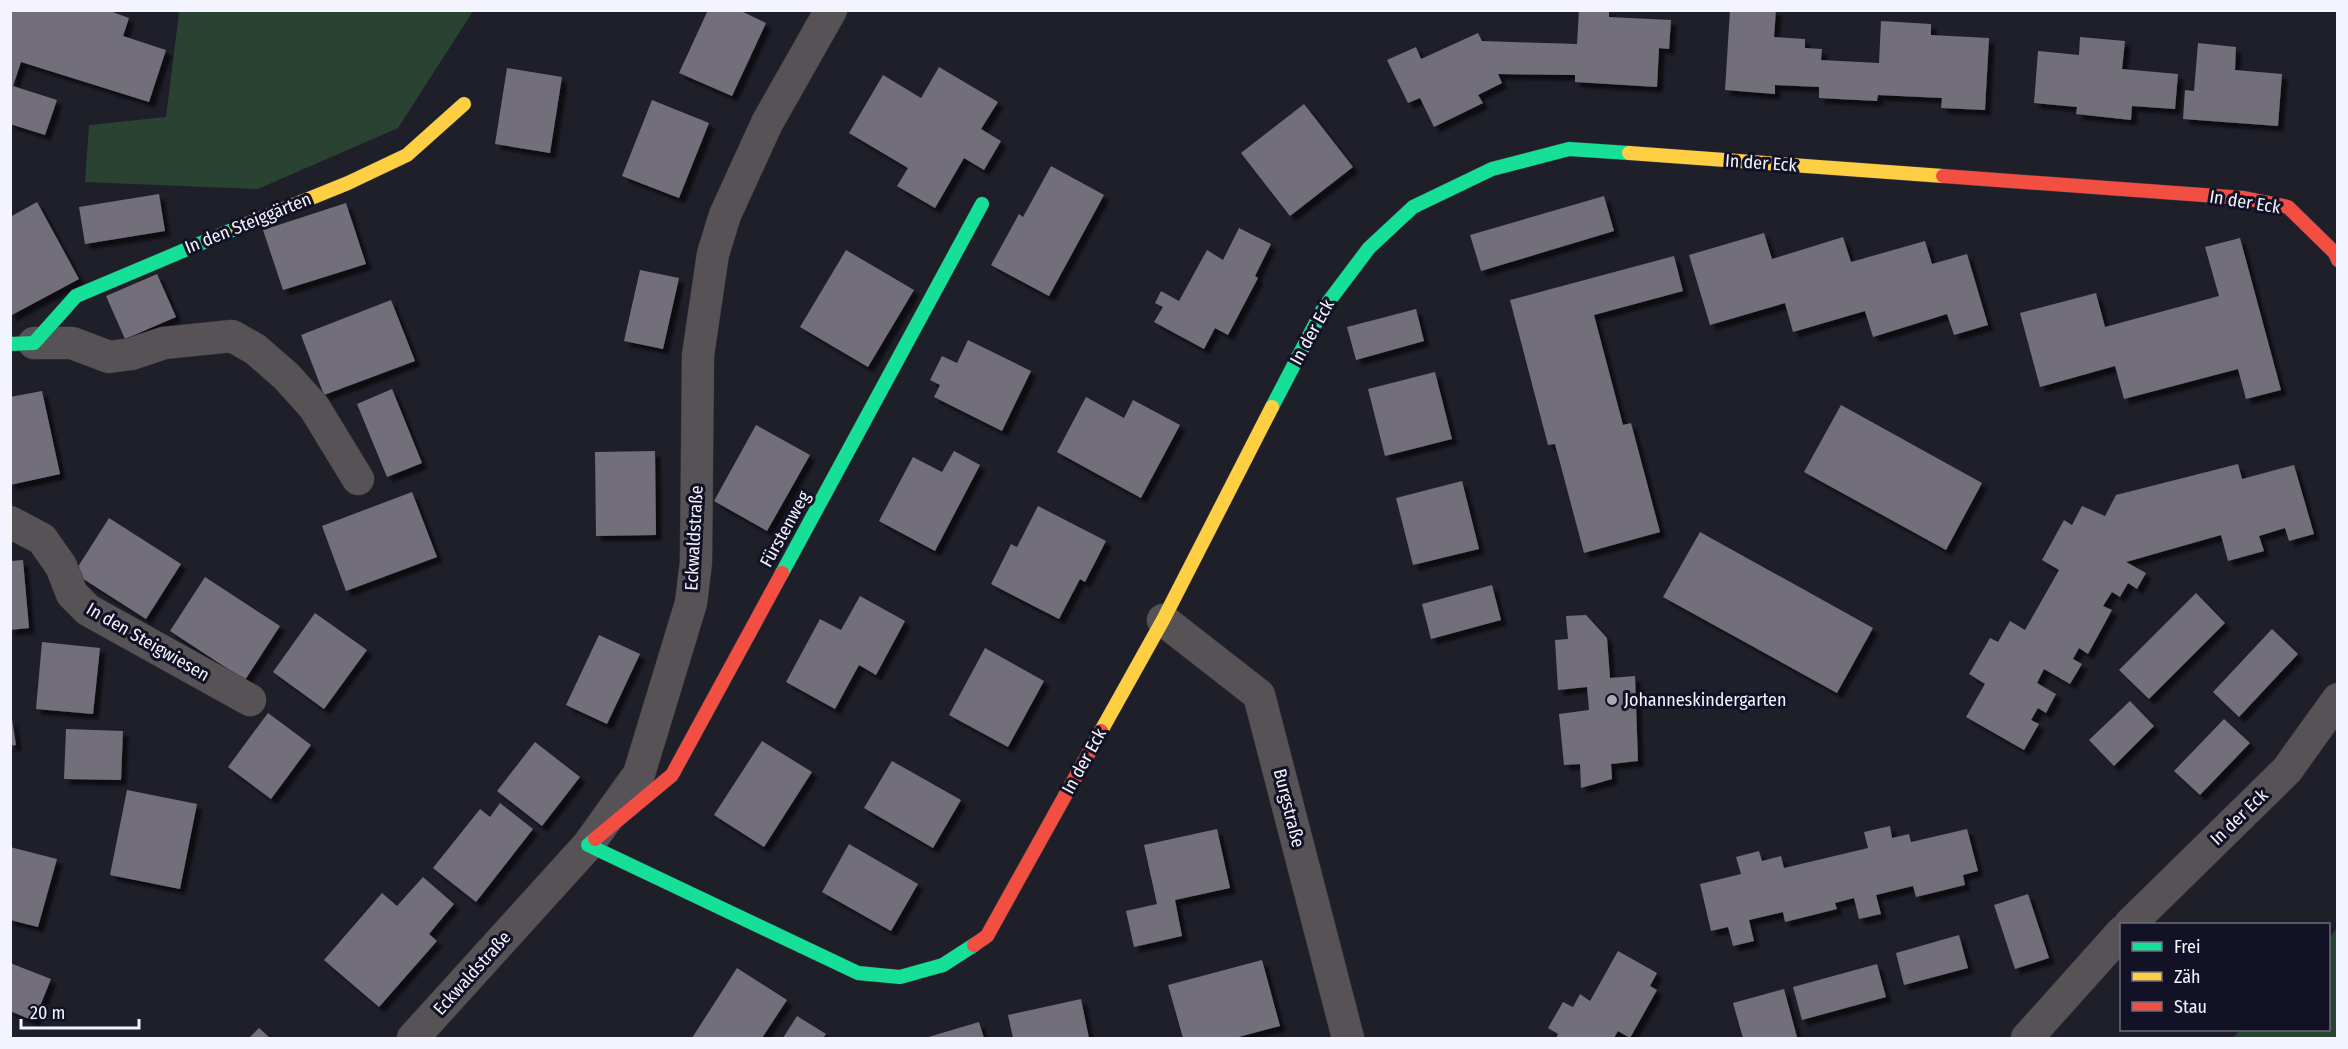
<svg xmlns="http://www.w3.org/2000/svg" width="2348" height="1049" font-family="'Fira Sans Condensed',sans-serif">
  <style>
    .green { fill: #294231 }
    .building { fill: #726e7a; filter: url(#shadow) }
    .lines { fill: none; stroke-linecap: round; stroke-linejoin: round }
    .street-casing { stroke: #393942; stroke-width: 33 }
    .fast-casing { stroke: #393942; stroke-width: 15 }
    .slow-casing { stroke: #393942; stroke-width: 15 }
    .jam-casing { stroke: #393942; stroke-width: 15 }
    .street { stroke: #575256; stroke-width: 32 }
    .fast { stroke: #16e098; stroke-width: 14 }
    .slow { stroke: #ffcf43; stroke-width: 14 }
    .jam { stroke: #f24e42; stroke-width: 14 }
    .poi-dot { fill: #a9a9b3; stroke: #121125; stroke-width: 2 }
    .labels { text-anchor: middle; stroke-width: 6; stroke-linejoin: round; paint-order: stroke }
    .street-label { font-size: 18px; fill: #f3f4fd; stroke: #121125 }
    .poi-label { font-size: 18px; fill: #f3f4fd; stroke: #121125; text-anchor: start }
  </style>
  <defs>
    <filter id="shadow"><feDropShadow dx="5.5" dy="5.5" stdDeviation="1.5" flood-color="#0009"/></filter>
  </defs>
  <rect width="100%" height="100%" fill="#1f1f2a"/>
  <path class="green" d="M173,11H473L398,128L258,189L85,182L89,125L166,117L179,13Z
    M2337,928V1038H2232L2241,1030H2328L2329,938Z"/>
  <path class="building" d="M10,10H107L129,18L123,36L166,50L149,102L21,62L13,86L57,100L45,135L10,124Z
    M708,10H739L766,23L732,96L679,73Z
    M1579,10H1609V17L1671,20L1669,49L1659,48L1657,87L1575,82V75L1498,74L1502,83L1478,95L1483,103L1434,127L1420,98L1408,103L1387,60L1416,47L1421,59L1478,33L1482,41L1577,44Z
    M1730,10H1776L1774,37L1805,39V48L1822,49L1821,60L1879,63L1881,21L1931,24V35L1989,38L1985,110L1941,108L1942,98L1878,95L1877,101L1819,98V87L1775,85V94L1725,90Z
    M2080,37L2125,41L2122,69L2178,74L2175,109L2132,106L2131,120L2076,114L2077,107L2034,103L2038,51L2079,55Z
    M2198,43L2236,47L2235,70L2282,74L2278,126L2183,119L2185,90L2194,91Z
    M939,67L998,102L981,129L1001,141L984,170L964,158L935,208L897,186L908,168L849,133L883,75L921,98Z
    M507,68L562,77L550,153L495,144Z
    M652,100L709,123L679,198L622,176Z
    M1304,104L1353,167L1290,216L1241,153Z
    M1051,166L1104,195L1049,296L991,265L1019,214L1023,217Z
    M159,194L165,231L85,244L79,207Z
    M1604,196L1614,231L1481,271L1470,235Z
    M37,202L79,279L10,316V217Z
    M346,203L366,264L283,290L263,230Z
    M1239,228L1271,244L1255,276L1258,278L1228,335L1215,328L1204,349L1154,322L1163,307L1155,303L1161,291L1179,301L1207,250L1223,260Z
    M1764,233L1772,259L1843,237L1851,262L1925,241L1932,264L1967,254L1988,325L1954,335L1947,314L1873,337L1865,311L1793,332L1785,303L1710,325L1689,255Z
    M2240,238L2281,390L2246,399L2238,369L2124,399L2115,366L2040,387L2020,313L2096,293L2105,327L2219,296L2205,247Z
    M846,250L914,290L868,367L800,327Z
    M1674,256L1683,291L1594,315L1623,425L1631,423L1660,532L1584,553L1555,444L1548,445L1510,300Z
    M640,270L679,278L663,349L624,341Z
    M157,274L176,317L125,339L106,296Z
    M391,300L415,361L324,395L301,335Z
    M1416,309L1424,341L1356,360L1347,327Z
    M968,340L1031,371L1002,431L934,397L940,385L930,380L942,356L957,363Z
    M1435,372L1452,439L1385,456L1368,389Z
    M392,389L422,463L387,477L357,404Z
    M42,391L60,474L10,485V397Z
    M1086,397L1124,418L1133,400L1180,425L1141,498L1057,452Z
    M1841,405L1982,483L1946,550L1804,472Z
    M756,425L810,455L767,531L714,501Z
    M655,451L656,535L596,536L595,452Z
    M954,451L980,465L935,551L879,521L913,457L942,472Z
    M2238,464L2242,479L2294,465L2314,534L2289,541L2285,528L2259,536L2264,551L2228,561L2221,535L2126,562L2146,573L2137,589L2128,583L2120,597L2112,592L2103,606L2112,610L2088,654L2079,648L2073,659L2082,664L2070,684L2044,669L2037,683L2056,694L2046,713L2038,708L2031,720L2039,724L2024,750L1966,717L1985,684L1969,674L1990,638L1998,642L2010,621L2025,630L2059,570L2042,560L2064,520L2072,525L2082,506L2105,516L2116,495Z
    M1462,481L1479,549L1413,565L1396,498Z
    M412,492L437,557L346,591L322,526Z
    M1038,506L1106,541L1085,582L1080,579L1059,619L991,584L1011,544L1017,547Z
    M109,518L181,564L146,619L74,573Z
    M1700,532L1873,628L1837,693L1663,597Z
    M23,560L29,628L10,630V561Z
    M205,577L280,626L245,680L170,631Z
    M1492,585L1501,620L1431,639L1422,604Z
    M2196,593L2225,623L2149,699L2119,670Z
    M860,596L905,621L876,675L859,665L835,709L786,682L820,619L841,630Z
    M315,613L367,650L324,709L273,672Z
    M1586,615L1607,638L1610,678L1635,676L1638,761L1611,764L1612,779L1581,788L1580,764L1564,765L1559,714L1589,710L1587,687L1558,690L1555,640L1568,639L1566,616Z
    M2272,629L2298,654L2239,717L2213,692Z
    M599,635L640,654L607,724L566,705Z
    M42,642L100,648L93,714L36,709Z
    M985,648L1044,681L1008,747L949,715Z
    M2130,701L2154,726L2114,766L2089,740Z
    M268,713L311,745L271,799L228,767Z
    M12,719L16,745L10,746V720Z
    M2224,719L2250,743L2200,795L2174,771Z
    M66,729L123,731L121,780L64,779Z
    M762,741L812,772L764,847L714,815Z
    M535,742L580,777L542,826L497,791Z
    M892,761L961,800L933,848L864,808Z
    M127,790L197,804L180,889L110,875Z
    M500,803L533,829L476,902L433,868L480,809L490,817Z
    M1890,826L1892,838L1909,834L1911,842L1967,829L1978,871L1963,875L1965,885L1916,897L1913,886L1876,895L1881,914L1859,919L1854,898L1835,903L1837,909L1785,922L1783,912L1749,920L1754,941L1733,946L1728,927L1711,931L1700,884L1741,874L1736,857L1759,851L1762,861L1781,856L1784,868L1868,848L1864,832Z
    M1217,829L1230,888L1175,900L1182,936L1134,947L1126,911L1157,904L1144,845Z
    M849,844L918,884L891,931L822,892Z
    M10,847L57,859L38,927L10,920Z
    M423,877L454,904L429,934L437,941L379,1007L324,960L382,893L397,906Z
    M2028,894L2049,958L2015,969L1994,905Z
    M1959,935L1968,968L1904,985L1896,953Z
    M1618,951L1657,973L1650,986L1657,990L1630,1038L1618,1031L1614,1038H1556L1558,1034L1548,1028L1563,1002L1573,1007L1580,994L1590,1001Z
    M1262,960L1280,1026L1235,1038H1183L1168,985Z
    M10,963L51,979L34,1021L10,1011Z
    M1877,964L1886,997L1802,1020L1793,987Z
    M737,968L787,1000L762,1038H692Z
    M1784,989L1797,1037L1743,1038L1733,1003Z
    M1081,999L1089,1038H1013L1008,1015Z
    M797,1016L826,1034L823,1038H783Z
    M979,1022L984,1038H925Z
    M259,1028L270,1038H249Z"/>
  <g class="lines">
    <defs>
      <path id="street" d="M34,343H72L109,357L131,354L164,343L232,336L255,349L286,376L314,407L358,479
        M10,522L42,539L61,566L72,594L88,610L250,700
        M1163,620L1259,695L1348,1038
        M2130,924L2287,770L2338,699
        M413,1038L588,845L639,774L691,603L696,562L698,355L713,254L725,215L767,123L831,10
        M2027,1038L2122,932"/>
      <path id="fast" d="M10,344L34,343L76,296L237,228
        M1272,407L1323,309L1369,248L1413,207L1492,169L1569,149L1629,153
        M782,573L982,204
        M595,839L588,845L858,973L900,977L943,965L974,945"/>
      <path id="slow" d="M1629,153L1943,176
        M237,228L348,183L407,155L464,104
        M1101,731L1163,620L1272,407"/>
      <path id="jam" d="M1943,176L2244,198L2288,207L2335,253L2338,260
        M595,839L672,775L782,573
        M974,945L987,936L1101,731"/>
    </defs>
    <use href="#street" class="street-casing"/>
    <use href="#fast" class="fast-casing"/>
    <use href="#slow" class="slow-casing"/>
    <use href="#jam" class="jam-casing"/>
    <use href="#street" class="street"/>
    <use href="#fast" class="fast"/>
    <use href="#slow" class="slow"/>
    <use href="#jam" class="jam"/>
  </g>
  <circle class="poi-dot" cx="1612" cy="700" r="6"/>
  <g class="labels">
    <g class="street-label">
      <text transform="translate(1761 163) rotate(4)" y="6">In der Eck</text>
      <text transform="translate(2245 202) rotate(9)" y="6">In der Eck</text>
      <text transform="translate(248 223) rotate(-22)" y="6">In den Steiggärten</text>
      <text transform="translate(1312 332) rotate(-61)" y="6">In der Eck</text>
      <text transform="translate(785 529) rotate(-61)" y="6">Fürstenweg</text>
      <text transform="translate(694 538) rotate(-87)" y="6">Eckwaldstraße</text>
      <text transform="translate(148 642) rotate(30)" y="6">In den Steigwiesen</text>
      <text transform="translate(1084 761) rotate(-61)" y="6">In der Eck</text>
      <text transform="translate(1289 808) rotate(76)" y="6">Burgstraße</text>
      <text transform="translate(2239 817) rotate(-44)" y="6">In der Eck</text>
      <text transform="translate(472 973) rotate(-48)" y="6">Eckwaldstraße</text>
    </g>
    <g class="poi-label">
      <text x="1624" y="706">Johanneskindergarten</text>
    </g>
  </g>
  <rect width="2348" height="1049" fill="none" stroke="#f3f4fd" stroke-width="24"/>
  <rect x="2120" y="923" width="210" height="108" fill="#121125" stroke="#6c6c7b" stroke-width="1.5"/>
  <rect x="2132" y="942" width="30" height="9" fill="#16e098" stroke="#6c6c7b" stroke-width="1.5"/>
  <text x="2174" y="953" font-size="18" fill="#f3f4fd">Frei</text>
  <rect x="2132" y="972" width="30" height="9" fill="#ffcf43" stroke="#6c6c7b" stroke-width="1.5"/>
  <text x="2174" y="983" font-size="18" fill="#f3f4fd">Zäh</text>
  <rect x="2132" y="1002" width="30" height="9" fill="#f24e42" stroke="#6c6c7b" stroke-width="1.5"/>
  <text x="2174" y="1013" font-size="18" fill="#f3f4fd">Stau</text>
  <path d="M21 1019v9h118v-9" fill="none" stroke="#f3f4fd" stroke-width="3"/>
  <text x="30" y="1019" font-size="18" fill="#f3f4fd" stroke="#121125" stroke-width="4.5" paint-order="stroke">20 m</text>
</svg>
